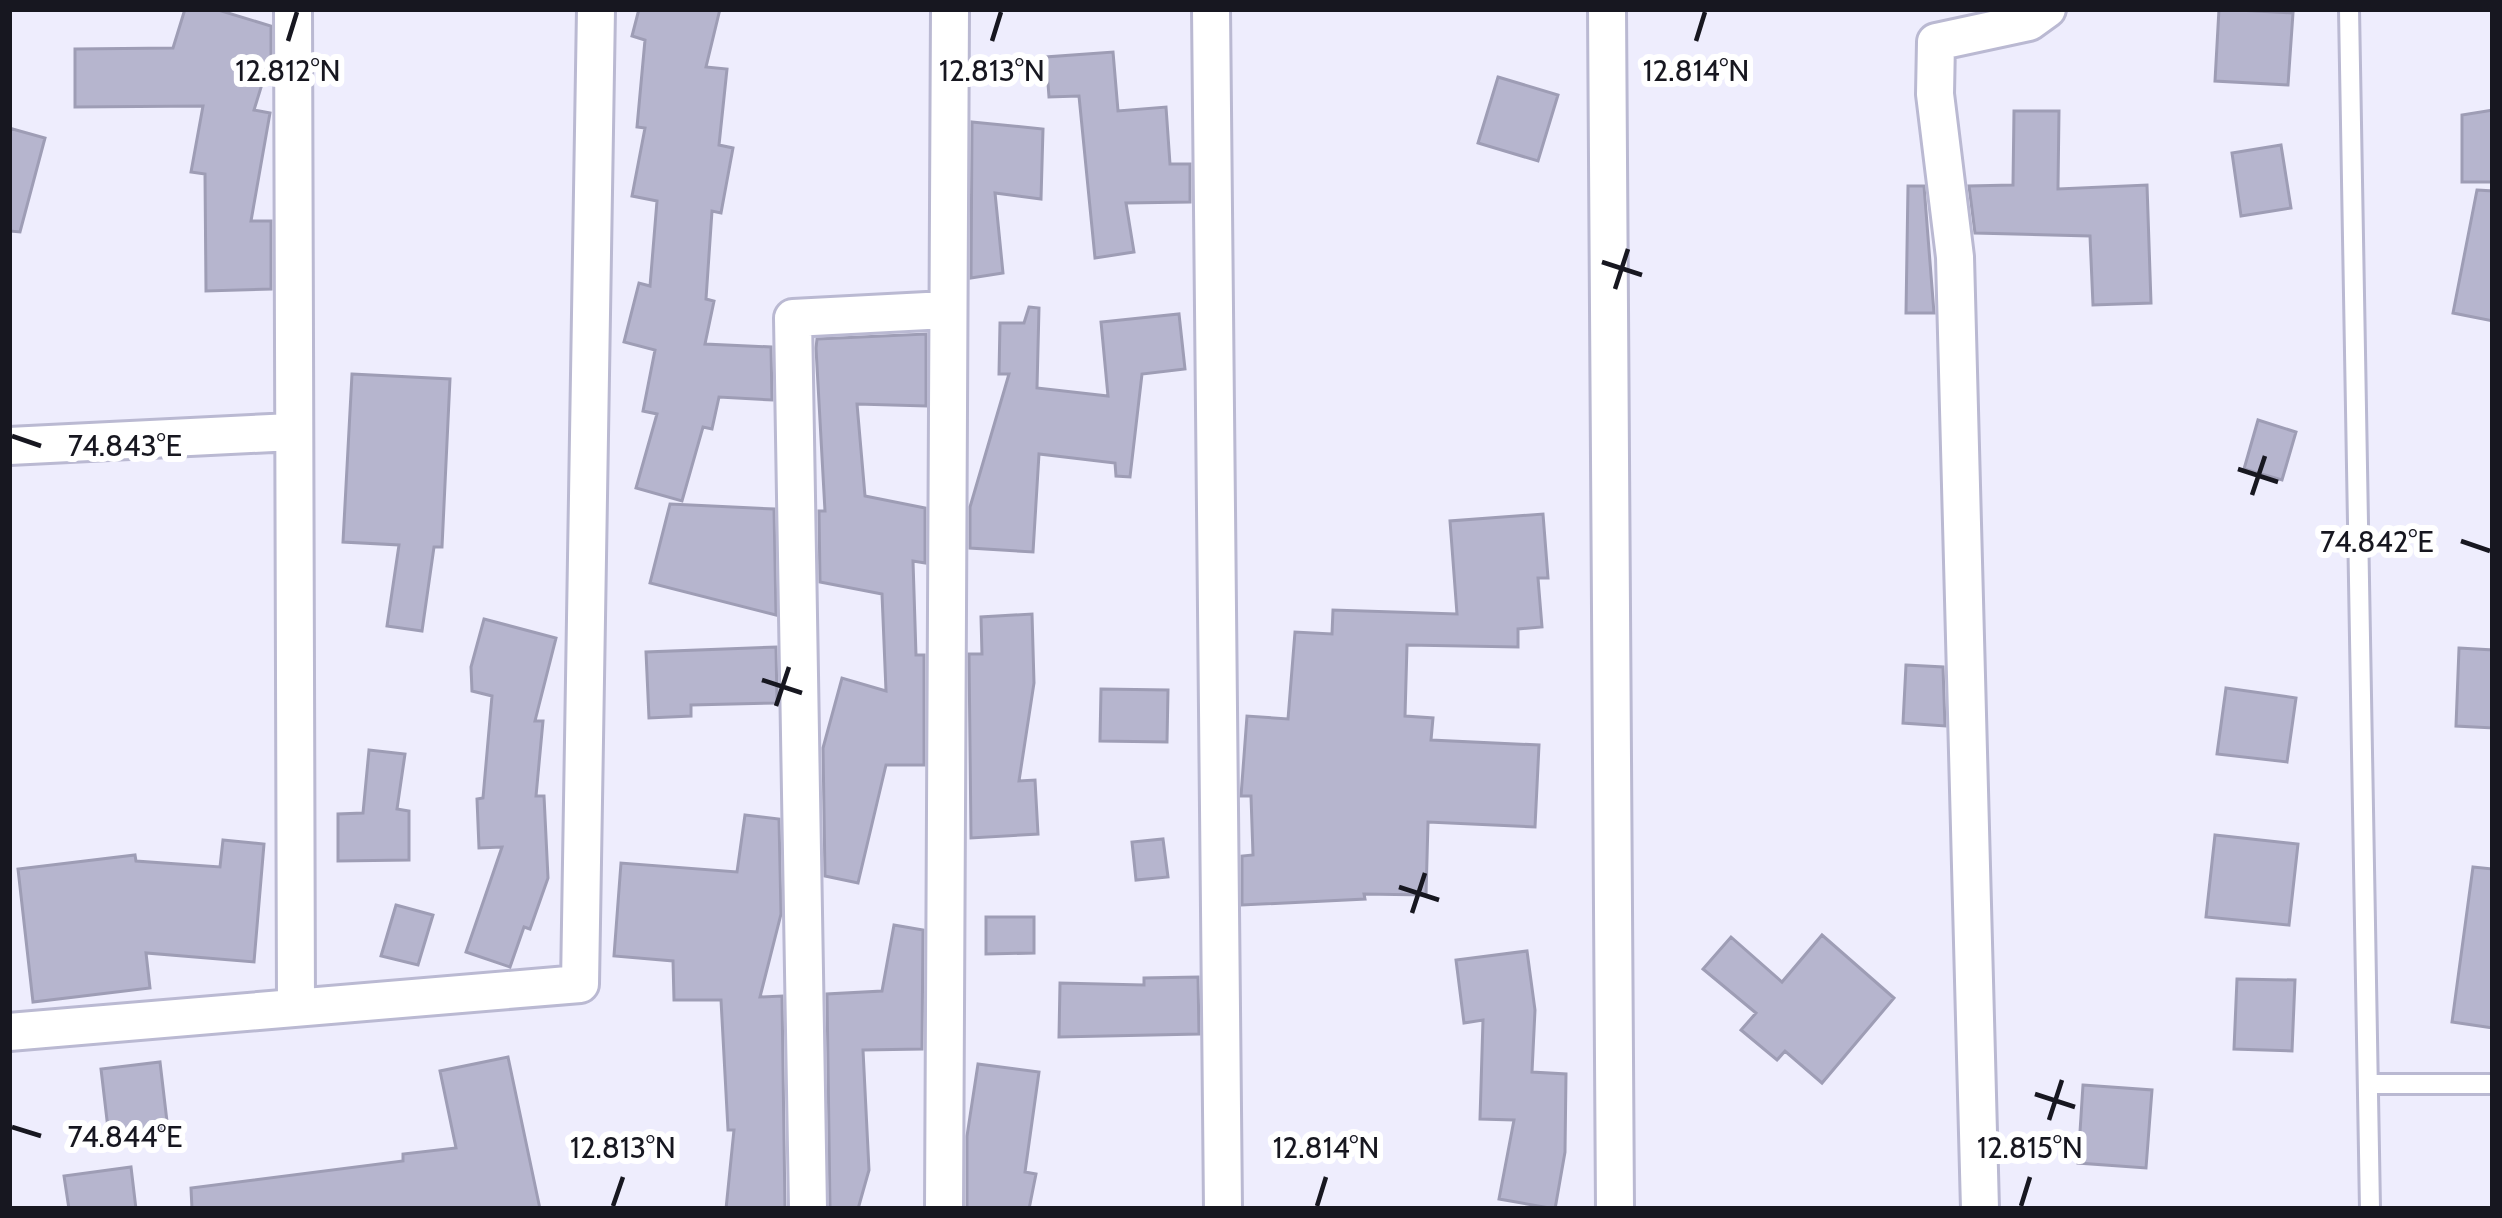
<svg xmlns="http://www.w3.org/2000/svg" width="2502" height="1218" font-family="Cabin,sans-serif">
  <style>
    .building { fill: #b6b5ce; stroke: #9e9db5; stroke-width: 3 }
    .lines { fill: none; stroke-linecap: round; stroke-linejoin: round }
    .service-casing { stroke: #bab9d2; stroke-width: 24 }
    .minor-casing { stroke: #bab9d2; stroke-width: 42 }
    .service { stroke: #fff; stroke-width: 18 }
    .minor { stroke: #fff; stroke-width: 36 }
    .ticks { fill: none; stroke: #171720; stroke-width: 4.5 }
    .ticks-label { font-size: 30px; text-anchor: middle; fill: #171720; stroke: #fff; stroke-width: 12; stroke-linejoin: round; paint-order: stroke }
  </style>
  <rect width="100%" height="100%" fill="#eeedfd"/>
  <path class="building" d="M185,9H215L271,26V55L254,110L270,113L251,221H271V289L206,291L205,174L191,172L203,106L75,107V49L173,48Z
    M639,9H720L706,67L727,69L719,145L733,148L721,213L712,211L706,299L714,301L705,344L771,347L772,400L719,397L712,429L703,427L682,501L636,488L657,414L643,411L655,350L624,342L639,283L650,286L657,201L632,196L645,128L637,127L645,40L632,36Z
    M2219,9L2293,13L2288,85L2215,81Z
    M1113,52L1118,111L1166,107L1170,164H1190V202L1126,203L1134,252L1095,258L1079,96L1049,97L1046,57Z
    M1498,77L1558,95L1538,161L1478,143Z
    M2493,110V182H2462V115Z
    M2014,111H2059L2058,189L2147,185L2151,303L2093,305L2090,236L1975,233L1969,186L2013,185Z
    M972,122L1043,129L1041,199L995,193L1003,273L971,278Z
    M9,128L45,138L20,232L9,231Z
    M2281,145L2291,208L2241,216L2232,153Z
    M1908,186H1924L1934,313H1906Z
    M2477,190L2493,191V321L2453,313Z
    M1029,307L1039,308L1037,388L1108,396L1101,322L1179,314L1185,369L1142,374L1130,477L1116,476L1115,463L1039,454L1033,552L970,548V507L1009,374H999L1000,323H1024Z
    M926,334V406L857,404L865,496L925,508V563L913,561L916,655H924V765H886L858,883L825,876L823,748L842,678L886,691L882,594L820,582L819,511H825L816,348L817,339Z
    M352,374L450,379L442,547H434L422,631L387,626L399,545L343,542Z
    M2258,420L2296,432L2282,480L2244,469Z
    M670,504L774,509L776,615L650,583Z
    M1543,514L1548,578H1538L1542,627L1518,629V647L1407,645L1405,716L1433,718L1431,740L1539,745L1535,827L1428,822L1426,895L1364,894L1365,899L1242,905V856L1253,855L1251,796H1241L1247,716L1288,719L1295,632L1332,634L1333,610L1457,614L1450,521Z
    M1032,614L1034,683L1019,781L1035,780L1038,834L971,838L969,654H982L981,617Z
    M484,619L556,638L535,721H543L536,796H544L548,878L530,929L524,927L510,967L466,952L502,847L479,848L477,799L483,798L492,696L472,691L471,667Z
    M776,647L777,703L691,705V716L649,718L646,652Z
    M2459,648L2493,650V728L2456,726Z
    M1906,665L1943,667L1945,726L1903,723Z
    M2226,688L2296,698L2287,762L2217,754Z
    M1101,689L1168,690L1167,742L1100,741Z
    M369,750L405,754L397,809L409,811V860L338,861V814L363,813Z
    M745,815L779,819L781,914L760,997L782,996L785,1209H726L734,1130H728L721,1000H674L673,961L614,956L621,863L737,872Z
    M2215,835L2298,844L2289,925L2206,917Z
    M1163,839L1168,877L1136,880L1132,842Z
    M223,840L264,844L254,962L146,953L150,988L33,1002L18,869L135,855L136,861L220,867Z
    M2473,867L2493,869V1028L2452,1022Z
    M396,905L433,915L418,965L381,956Z
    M986,917H1034V953L986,954Z
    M894,925L923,930L922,1049L863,1050L869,1170L858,1209H830L827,994L882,991Z
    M1822,935L1894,998L1822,1083L1785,1051L1777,1060L1741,1030L1756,1013L1703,969L1731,937L1782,982Z
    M1527,951L1535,1010L1532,1072L1566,1074L1565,1152L1555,1209L1499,1199L1514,1120L1480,1119L1483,1020L1464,1023L1456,960Z
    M1198,977L1199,1034L1059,1037L1060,983L1144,985V978Z
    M2237,979L2295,980L2292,1051L2234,1049Z
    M508,1057L540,1209H192L191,1188L403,1161V1154L456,1148L440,1071Z
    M160,1062L168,1130L109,1137L101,1069Z
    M978,1064L1039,1072L1025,1172L1036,1174L1029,1209H967V1136Z
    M2083,1085L2152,1090L2146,1168L2078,1163Z
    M131,1167L136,1209H69L64,1176Z"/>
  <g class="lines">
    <defs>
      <path id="service" d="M2349,9L2370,1209
        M2368,1084H2493"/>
      <path id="minor" d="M293,9L296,1005
        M1211,9L1223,1209
        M1607,9L1615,1209
        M9,446L292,432
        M9,1032L580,984L596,9
        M808,1209L793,318L946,310
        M944,1209L950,9
        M1980,1209L1955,257L1935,94L1936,42L2029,22L2047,9"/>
    </defs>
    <use href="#service" class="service-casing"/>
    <use href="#minor" class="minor-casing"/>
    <use href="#service" class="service"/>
    <use href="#minor" class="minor"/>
  </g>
  <path class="ticks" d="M288,41L297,12M992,41L1001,12M1696,41L1705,12M1602,262L1642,275M1615,289L1628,249M12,436L41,446M2238,469L2278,482M2252,495L2265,456M2461,541L2490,551M762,680L802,693M776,706L789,667M1399,887L1439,900M1412,913L1425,873M2035,1094L2075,1107M2049,1120L2062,1080M12,1127L41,1136M613,1206L623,1177M1317,1206L1326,1177M2021,1206L2030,1177"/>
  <g class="ticks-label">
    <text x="288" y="81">12.812°N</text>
    <text x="992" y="81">12.813°N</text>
    <text x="1696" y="81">12.814°N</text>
    <text x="125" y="456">74.843°E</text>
    <text x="2377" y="552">74.842°E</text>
    <text x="125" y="1147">74.844°E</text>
    <text x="623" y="1158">12.813°N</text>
    <text x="1326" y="1158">12.814°N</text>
    <text x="2030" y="1158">12.815°N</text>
  </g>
  <rect width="2502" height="1218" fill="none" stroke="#171720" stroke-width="24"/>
</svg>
